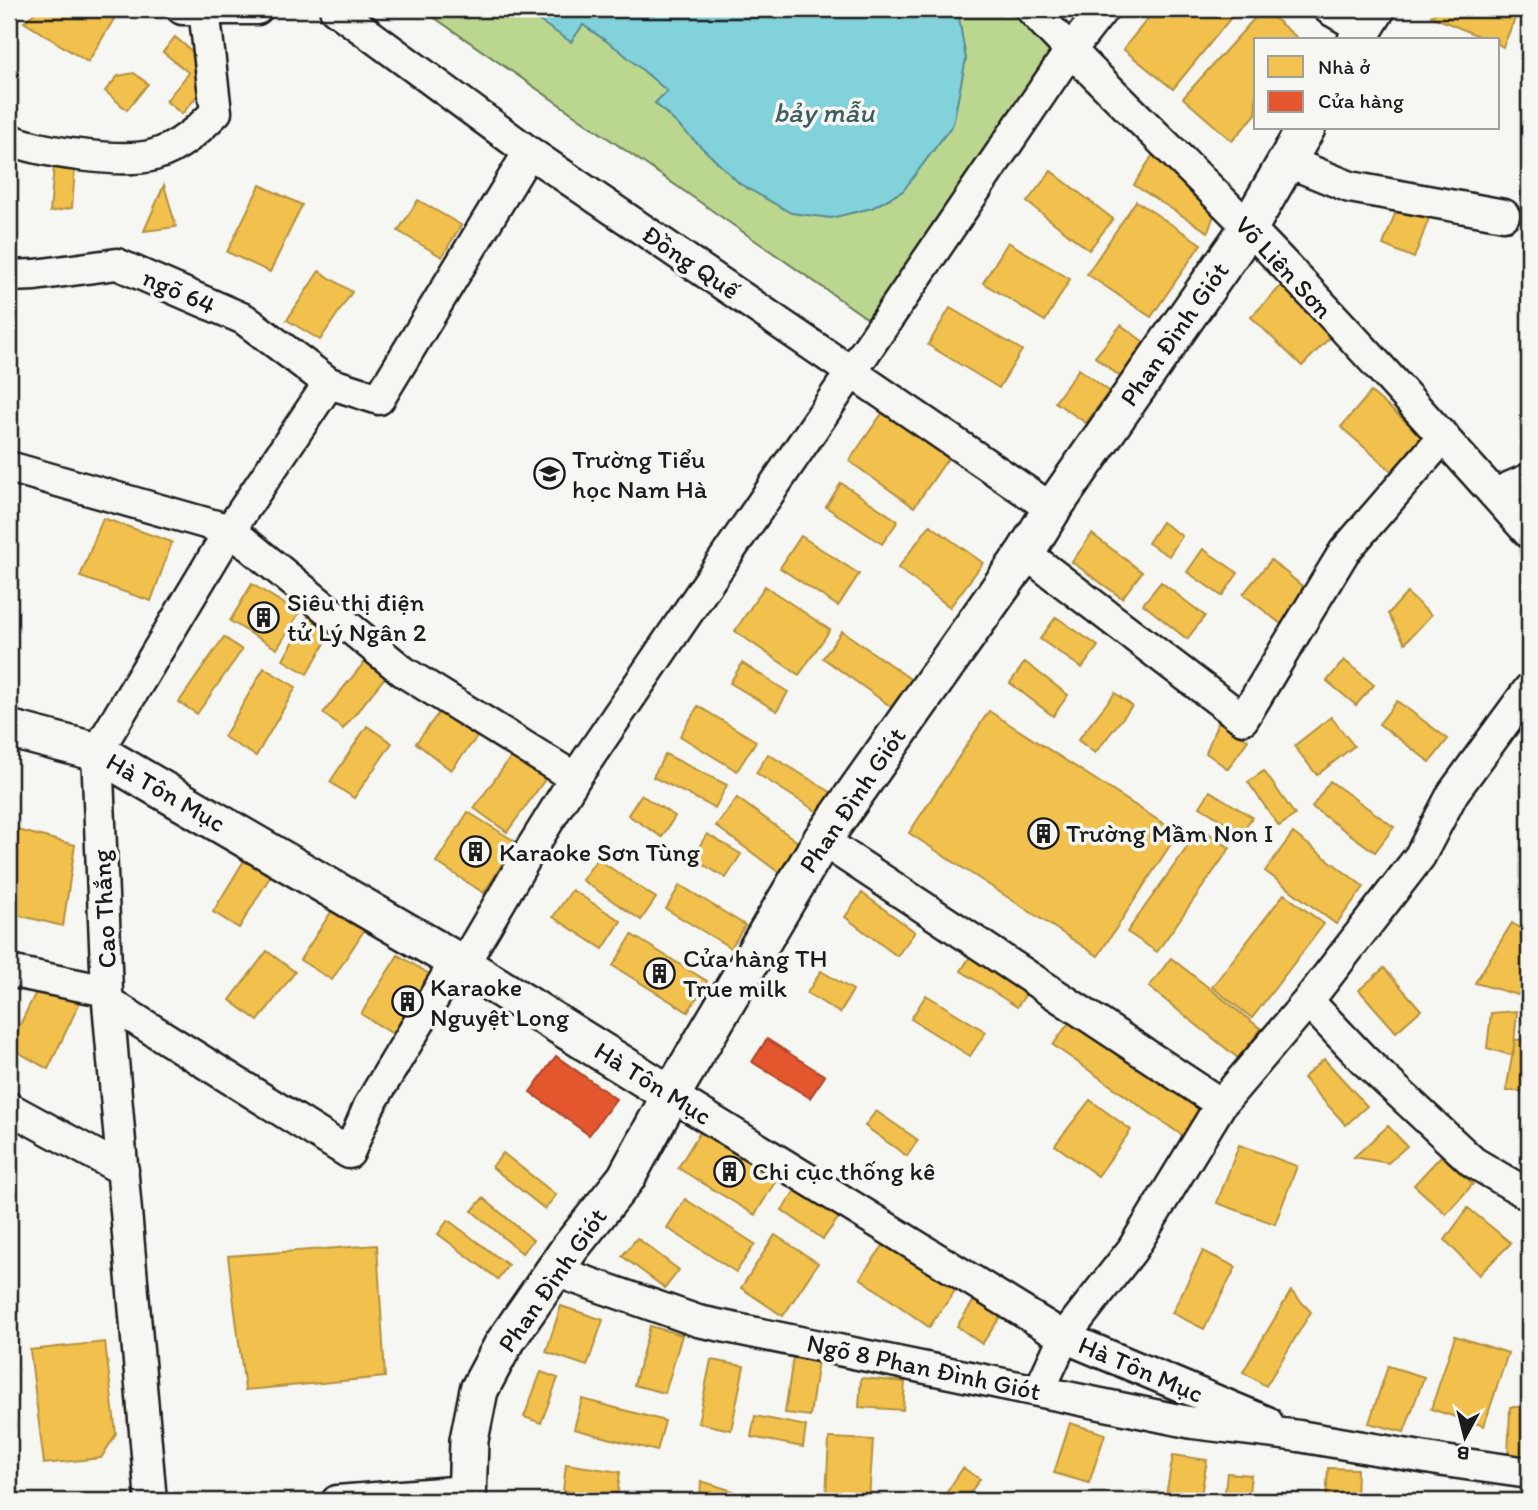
<svg xmlns="http://www.w3.org/2000/svg" width="1538" height="1510" font-family="Itim,sans-serif">
  <style>
    .green { fill: #bbd78f; stroke: #6c7a56; stroke-width: 2 }
    .water { fill: #81d2db; stroke: #59898f; stroke-width: 2 }
    .homes { fill: #f2c14e; stroke: #b2903f; stroke-width: 2 }
    .shops { fill: #e4572e; stroke: #a84529; stroke-width: 2 }
    .lines { fill: none; stroke-linecap: round; stroke-linejoin: round }
    .minor-casing { stroke: #1c1c1c; stroke-width: 35 }
    .tertiary-casing { stroke: #1c1c1c; stroke-width: 42 }
    .minor { stroke: #f6f6f2; stroke-width: 30 }
    .tertiary { stroke: #f6f6f2; stroke-width: 37 }
    .labels { text-anchor: middle; stroke-width: 7; stroke-linejoin: round; paint-order: stroke }
    .street-label { font-size: 26px; fill: #1c1c1c; stroke: #f6f6f2 }
    .poi-label { font-size: 26px; fill: #1c1c1c; stroke: #f6f6f2; text-anchor: start }
    .water-label { font-size: 28px; font-style: italic; fill: #3f5c5f; stroke: #f6f6f2 }
  </style>
  <rect width="100%" height="100%" fill="#f6f6f2"/>
  <filter id="ink" filterUnits="userSpaceOnUse"><feTurbulence type="fractalNoise" baseFrequency=".0143" numOctaves="2"/><feDisplacementMap in="SourceGraphic" scale="14" xChannelSelector="R" yChannelSelector="G"/><feConvolveMatrix kernelMatrix="1 2 1 2 8 2 1 2 1" color-interpolation-filters="sRGB"/></filter>
  <g filter="url(#ink)">
    <path class="green" d="M422,9H1044L1072,54L874,323Z"/>
    <path class="water" d="M521,9H955L958,12L966,59L953,124L903,191L872,208L831,218L791,213L740,184L655,103L667,91L619,50L583,25L571,42Z"/>
    <path class="homes" d="M39,9H103L114,19L88,62L24,22Z
      M1156,9H1238L1173,89L1123,49Z
      M1263,9L1300,40H1256V114L1232,141L1183,98Z
      M1440,9H1519L1503,47L1498,44V40H1488L1431,16Z
      M175,37L211,67L203,89L182,114L166,101L189,73L163,52Z
      M134,73L148,84L127,110L105,91L118,76Z
      M1159,145L1215,212L1208,232L1134,185Z
      M54,166L75,168L72,208L50,212Z
      M1051,171L1113,219L1089,250L1027,202Z
      M164,185L176,227L144,231Z
      M260,185L302,205L270,272L227,252Z
      M418,200L461,225L442,257L398,231Z
      M1136,201L1201,244L1151,317L1087,274Z
      M1398,206L1429,218L1414,258L1383,245Z
      M1008,242L1070,279L1045,321L983,283Z
      M319,271L352,292L320,340L287,320Z
      M1288,279L1339,328L1302,366L1251,317Z
      M950,308L1022,350L999,388L928,345Z
      M1121,325L1148,345L1122,378L1095,357Z
      M1079,369L1109,391L1086,423L1055,402Z
      M1371,392L1426,439L1395,474L1341,427Z
      M888,405L953,451L914,507L849,461Z
      M841,483L898,521L882,544L826,507Z
      M103,518L172,542L151,601L80,577Z
      M1162,522L1182,536L1169,556L1148,543Z
      M930,525L983,563L950,607L898,568Z
      M1092,534L1142,572L1122,598L1072,562Z
      M801,536L859,574L838,606L780,568Z
      M1203,549L1238,573L1222,596L1187,572Z
      M1271,560L1308,591L1281,624L1243,594Z
      M1161,582L1205,616L1187,639L1143,604Z
      M252,584L299,613L277,649L230,621Z
      M765,586L830,630L799,675L735,631Z
      M1407,593L1431,615L1405,643L1388,614Z
      M313,608L334,628L307,674L283,660Z
      M1056,617L1098,646L1082,668L1040,639Z
      M842,631L916,683L896,710L823,658Z
      M224,637L242,650L197,714L179,702Z
      M367,659L387,675L343,729L323,713Z
      M1344,660L1374,685L1356,705L1327,681Z
      M1025,662L1068,695L1053,716L1010,683Z
      M742,663L788,692L777,711L730,683Z
      M264,668L296,687L256,756L224,737Z
      M1115,693L1132,706L1095,753L1078,740Z
      M1397,701L1448,739L1430,762L1379,724Z
      M698,706L756,741L737,771L680,736Z
      M441,710L477,737L451,770L416,743Z
      M989,711L1178,833L1098,956L909,833Z
      M1331,717L1354,746L1317,775L1294,746Z
      M1219,719L1248,740L1228,769L1206,753Z
      M367,726L392,743L354,798L330,782Z
      M516,750L549,774L507,832L474,808Z
      M665,754L727,785L715,808L653,777Z
      M768,754L834,794L821,814L756,773Z
      M1264,771L1295,815L1279,826L1248,782Z
      M1330,781L1394,827L1375,852L1312,807Z
      M1210,791L1252,817L1242,833L1200,807Z
      M641,795L675,816L662,837L628,815Z
      M737,798L802,845L781,874L716,826Z
      M468,812L516,842L484,893L436,862Z
      M10,828L75,845L63,926L9,913Z
      M1201,828L1230,848L1157,952L1127,932Z
      M1293,833L1364,887L1336,924L1265,871Z
      M707,834L741,854L726,878L692,858Z
      M248,854L274,870L239,928L213,912Z
      M597,859L656,898L641,920L582,880Z
      M680,885L745,925L731,948L666,909Z
      M572,890L621,921L603,949L553,917Z
      M862,893L915,932L897,956L845,917Z
      M1284,894L1324,924L1252,1018L1212,987Z
      M340,898L372,918L332,980L300,960Z
      M1512,923L1529,934V977L1518,995L1475,983Z
      M632,935L707,981L688,1012L613,966Z
      M267,951L295,972L258,1021L230,1000Z
      M973,952L1030,988L1017,1007L961,971Z
      M398,955L454,989L417,1049L361,1014Z
      M1171,958L1261,1029L1238,1058L1149,987Z
      M1384,968L1421,1010L1396,1032L1359,990Z
      M821,971L853,990L840,1013L807,993Z
      M40,984L81,1000L48,1069L9,1047Z
      M926,995L986,1032L970,1056L911,1019Z
      M1517,1011L1513,1056L1487,1048L1491,1013Z
      M1073,1017L1204,1107L1183,1136L1053,1045Z
      M1529,1039V1068L1525,1091H1506L1515,1040Z
      M1324,1059L1367,1106L1346,1125L1303,1078Z
      M1090,1100L1131,1130L1098,1176L1055,1145Z
      M876,1111L918,1140L907,1156L865,1126Z
      M1388,1126L1407,1146L1388,1163L1354,1157Z
      M703,1127L780,1174L755,1215L678,1168Z
      M1239,1145L1297,1166L1275,1224L1217,1203Z
      M503,1153L556,1195L545,1209L492,1167Z
      M1441,1156L1473,1184L1446,1214L1414,1185Z
      M803,1179L845,1209L823,1239L782,1210Z
      M483,1198L533,1240L522,1253L472,1211Z
      M685,1199L755,1244L736,1272L667,1228Z
      M1468,1208L1511,1243L1479,1275L1445,1240Z
      M448,1220L508,1265L498,1279L438,1234Z
      M893,1232L962,1281L929,1327L860,1278Z
      M775,1235L818,1263L783,1316L741,1288Z
      M637,1238L679,1270L665,1288L622,1256Z
      M377,1245L385,1377L245,1390L228,1256Z
      M1203,1251L1236,1267L1204,1329L1172,1313Z
      M1291,1291L1311,1312L1266,1386L1243,1372Z
      M975,1299L1001,1316L982,1344L957,1326Z
      M561,1306L603,1320L587,1366L546,1352Z
      M650,1326L682,1335L665,1393L634,1385Z
      M1455,1336L1508,1353L1484,1426L1431,1409Z
      M105,1342L116,1434L101,1458L44,1464L30,1350Z
      M794,1350L818,1360L810,1416L785,1413Z
      M711,1360L744,1366L731,1430L698,1423Z
      M1388,1366L1424,1377L1404,1432L1369,1423Z
      M541,1372L558,1378L541,1423L524,1417Z
      M861,1378L905,1382L903,1410L859,1407Z
      M582,1399L665,1421L657,1451L574,1429Z
      M1510,1407H1529V1460H1508Z
      M755,1416L806,1426L803,1447L751,1437Z
      M1070,1423L1105,1434L1089,1483L1054,1473Z
      M829,1438L873,1440L869,1500L826,1497Z
      M1173,1455L1207,1460L1200,1501H1165Z
      M566,1464L620,1472L617,1498L563,1491Z
      M963,1468L980,1479L964,1501H941Z
      M1328,1468L1357,1469L1356,1501H1326Z
      M1227,1473L1251,1475L1248,1501H1224Z
      M701,1481L733,1491L732,1501H700Z"/>
    <path class="shops" d="M767,1039L825,1076L810,1098L752,1062Z
      M556,1056L616,1099L589,1135L530,1092Z"/>
    <g class="lines">
      <defs>
        <path id="minor" d="M182,9H257
          M335,9L529,152L1052,509
          M1031,9C1101,84 1177,154 1248,227C1345,327 1437,430 1529,533
          M1329,9L1364,29
          M9,139C39,152 123,164 154,155C179,148 199,129 216,112L204,9
          M1286,161L1350,187L1504,215
          M9,276L35,275L117,264L244,319L329,383L379,399L529,152
          M9,467L230,530L404,672L575,778
          M1494,494L1529,479
          M1025,553L1243,719L1344,552L1444,436
          M822,840L1221,1104
          M463,965L531,849L575,778L1070,51L1103,9
          M9,971L107,991
          M1308,1001L1364,1060L1473,1162L1529,1195
          M108,1002L349,1153L369,1106L456,961
          M671,1095L1064,1337L1267,1422
          M9,1108L123,1170
          M555,1271L698,1321L1193,1423L1299,1436L1444,1461L1529,1473
          M1039,1391L1064,1337L1132,1250L1221,1104L1308,1001L1420,856L1453,793L1529,689
          M151,1501L107,991L97,752L230,530L329,383
          M337,1501L466,1491"/>
        <path id="tertiary" d="M1357,40L1376,9
          M9,729L97,752L463,965L671,1095
          M467,1501L469,1440L479,1390L503,1345L570,1248L626,1178L671,1095L822,840L1025,553L1052,509L1249,227L1306,128"/>
      </defs>
      <use href="#minor" class="minor-casing"/>
      <use href="#tertiary" class="tertiary-casing"/>
      <use href="#minor" class="minor"/>
      <use href="#tertiary" class="tertiary"/>
    </g>
  </g>
  <defs>
    <symbol id="school-ring" viewBox="-11 -11 22 22"><circle r="9.5" fill="#f6f6f2" stroke="#1c1c1c" stroke-width="1.5"/><path d="M0-5L7-2L0 1L-7-2ZM-4 1L0 2.5L4 1V4Q0 6-4 4Z" fill="#1c1c1c"/></symbol>
    <symbol id="building-ring" viewBox="-11 -11 22 22"><circle r="9.5" fill="#f6f6f2" stroke="#1c1c1c" stroke-width="1.5"/><path d="M-4-6H4V6H1V3H-1V6H-4ZM-2.5-4.3h1.7v1.8h-1.7ZM.8-4.3h1.7v1.8H.8ZM-2.5-1h1.7V.8h-1.7ZM.8-1h1.7V.8H.8Z" fill="#1c1c1c"/></symbol>
  </defs>
  <g fill-rule="evenodd">
    <use href="#school-ring" x="532" y="456" width="35" height="35"/>
    <use href="#building-ring" x="246" y="600" width="35" height="35"/>
    <use href="#building-ring" x="1026" y="816" width="35" height="35"/>
    <use href="#building-ring" x="458" y="834" width="35" height="35"/>
    <use href="#building-ring" x="642" y="956" width="35" height="35"/>
    <use href="#building-ring" x="390" y="984" width="35" height="35"/>
    <use href="#building-ring" x="712" y="1154" width="35" height="35"/>
  </g>
  <g class="labels">
    <g class="street-label">
      <text transform="translate(691 262) rotate(34)" y="9">Đồng Quế</text>
      <text transform="translate(1284 267) rotate(47)" y="9">Võ Liên Sơn</text>
      <text transform="translate(179 291) rotate(24)" y="9">ngõ 64</text>
      <text transform="translate(1174 334) rotate(-55)" y="9">Phan Đình Giót</text>
      <text transform="translate(166 792) rotate(30)" y="9">Hà Tôn Mục</text>
      <text transform="translate(852 800) rotate(-56)" y="9">Phan Đình Giót</text>
      <text transform="translate(104 909) rotate(-93)" y="9">Cao Thắng</text>
      <text transform="translate(653 1083) rotate(32)" y="9">Hà Tôn Mục</text>
      <text transform="translate(552 1280) rotate(-55)" y="9">Phan Đình Giót</text>
      <text transform="translate(924 1367) rotate(12)" y="9">Ngõ 8 Phan Đình Giót</text>
      <text transform="translate(1141 1369) rotate(23)" y="9">Hà Tôn Mục</text>
    </g>
    <g class="poi-label">
      <text x="572" y="468">Trường Tiểu<tspan x="572" dy="30">học Nam Hà</tspan></text>
      <text x="287" y="611">Siêu thị điện<tspan x="287" dy="30">tử Lý Ngân 2</tspan></text>
      <text x="1066" y="842">Trường Mầm Non I</text>
      <text x="499" y="861">Karaoke Sơn Tùng</text>
      <text x="683" y="967">Cửa hàng TH<tspan x="683" dy="30">True milk</tspan></text>
      <text x="430" y="996">Karaoke<tspan x="430" dy="30">Nguyệt Long</tspan></text>
      <text x="752" y="1180">Chi cục thống kê</text>
    </g>
    <g class="water-label">
      <text x="824" y="122">bảy mẫu</text>
    </g>
  </g>
  <rect width="1538" height="1510" fill="none" stroke="#f6f6f2" stroke-width="35"/>
  <rect x="18" y="18" width="1503" height="1475" fill="none" stroke="#1c1c1c" stroke-width="2.5" filter="url(#ink)"/>
  <rect x="1254" y="38" width="245" height="91" fill="#f6f6f2" stroke="#9f9f9c" stroke-width="2"/>
  <rect x="1268" y="56" width="35" height="21" fill="#f2c14e" stroke="#9f9f9c" stroke-width="2"/>
  <text x="1318" y="74" font-size="21" fill="#1c1c1c">Nhà ở</text>
  <rect x="1268" y="91" width="35" height="21" fill="#e4572e" stroke="#9f9f9c" stroke-width="2"/>
  <text x="1318" y="108" font-size="21" fill="#1c1c1c">Cửa hàng</text>
  <g transform="translate(1465 1437) rotate(187)" stroke="#f6f6f2" stroke-width="5" paint-order="stroke">
  <path d="M0-5L12 26L0 18L-12 26Z" fill="#1c1c1c"/>
  <text y="-10" font-size="19" font-weight="bold" text-anchor="middle" fill="#1c1c1c">B</text>
  </g>
</svg>
